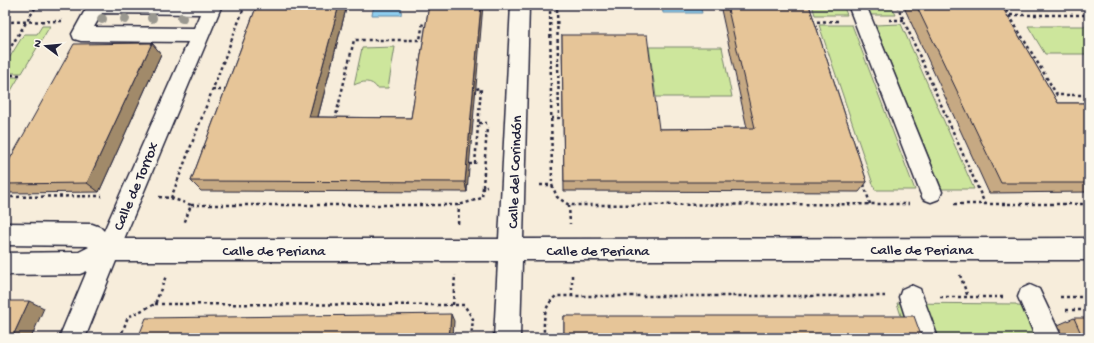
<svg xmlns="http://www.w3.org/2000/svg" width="1094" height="343" font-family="'Gochi Hand',sans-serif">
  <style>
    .green { fill: #cde69c; stroke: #78846c }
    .water { fill: #8eceef; stroke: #6389a7 }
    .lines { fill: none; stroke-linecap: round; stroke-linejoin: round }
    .pedestrian-casing { stroke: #22223b; stroke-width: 3 }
    .minor-casing { stroke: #22223b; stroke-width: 3 }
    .path { stroke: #22223b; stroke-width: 2.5; stroke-dasharray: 3 3; stroke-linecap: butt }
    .pedestrian { fill: #fbf7ec; fill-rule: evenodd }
    .minor { fill: #fbf7ec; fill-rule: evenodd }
    .tree { fill: #9a9890 }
    .wall { fill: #c6a983; stroke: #22223b }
    .shaded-wall { fill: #a18a6a; stroke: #22223b }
    .building { fill: #e6c598; stroke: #22223b }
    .labels { text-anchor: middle; stroke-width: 3; stroke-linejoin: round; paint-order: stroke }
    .street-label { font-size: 15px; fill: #22223b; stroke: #fbf7ec }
  </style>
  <rect width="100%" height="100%" fill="#f7eddb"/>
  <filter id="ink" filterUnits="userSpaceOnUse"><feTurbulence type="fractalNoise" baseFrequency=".025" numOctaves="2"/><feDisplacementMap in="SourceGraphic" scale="8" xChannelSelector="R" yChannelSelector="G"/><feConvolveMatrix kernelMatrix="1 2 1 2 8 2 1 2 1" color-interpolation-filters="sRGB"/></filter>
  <g filter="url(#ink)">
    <path class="green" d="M812,5H843L847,15H815Z
      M866,5H891L896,15H870Z
      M901,24L974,189H942L875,25Z
      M819,25H852L915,190H875Z
      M42,26H50L22,73H5V65L24,34H37Z
      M1028,26H1089V54H1045Z
      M395,47L388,88H377C372,80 362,81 354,85L362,48Z
      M649,47H722L732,97H656Z
      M5,77H19L5,101Z
      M897,303L1016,304L1017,306L1048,307L1062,338H908Z"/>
    <path class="water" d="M374,5H402L401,15H372Z
      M662,5H700L702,13H663Z"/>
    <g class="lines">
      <defs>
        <path id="pedestrian" d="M848,5H866L942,192L939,199L931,202L923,199L920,192Z
          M911,285L920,289L938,338H912L899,297L902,289Z
          M1030,285L1039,289L1062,338H1036L1018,297L1021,289Z"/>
        <path id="minor" d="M88,5H222L124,239H499L511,5H529L523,239L1089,238V260H522L520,338H494L498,261H116L85,338H59L87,271L80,274L5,275V253L79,252L89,247L87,246L5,245V223L92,224L100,227L104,231L188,42L81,41L74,39L72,34ZM102,13L200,14L194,28L94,27Z"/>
      </defs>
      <use href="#pedestrian" class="pedestrian-casing"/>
      <use href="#minor" class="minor-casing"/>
      <path class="path" d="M550,5L552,185
        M897,5L985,204
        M1003,5L1057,95H1089
        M1010,15H1089
        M889,20H904
        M5,22L62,21
        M811,22L838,21
        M5,56L37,5
        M5,75H23
        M212,90H227
        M551,118H559L557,5
        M335,120L354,40H420L423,22
        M479,123H487
        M469,164H475L481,88L476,89
        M864,184L870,204
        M540,185H552L557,197L569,205L909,204
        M483,187L487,127
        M5,197L102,196
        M159,197L171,198L191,205L184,224
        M171,198L245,5
        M954,204H1089
        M191,205H459L482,198L483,187L487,186
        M569,205L570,224
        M458,224L459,205
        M572,275V296
        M960,275L968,297
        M940,297H1005
        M1060,297H1089
        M155,304L464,305L473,319L471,338
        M453,305L455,275
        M1066,310H1089
        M120,338L128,317L155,304L166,276
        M544,338C544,321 542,308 556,296H885"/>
      <use href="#pedestrian" class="pedestrian"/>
      <use href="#minor" class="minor"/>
    </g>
    <g class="tree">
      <circle cx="152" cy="18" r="5"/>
      <circle cx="182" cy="18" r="5"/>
      <circle cx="102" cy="19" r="5"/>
      <circle cx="125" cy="19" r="5"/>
    </g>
    <path class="wall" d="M257,5H347L318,117L411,118L429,5L467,192L201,191L191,181Z
      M720,5H809L867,182L859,192L564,191L562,35L659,129L747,128Z
      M903,5H1001L1058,103H1089V192L989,193Z
      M152,43L161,54L99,192L11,193L5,189V168Z
      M564,316L922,338H564Z
      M1074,318L1089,338H1063L1058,325Z"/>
    <path class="shaded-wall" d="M339,5H347L315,128L309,117Z
      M481,5H483L467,192L465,182Z
      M152,43L161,54L99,192L87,183Z
      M29,301L44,308L31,338H12Z
      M451,314L454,321L453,338H449Z"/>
    <path class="building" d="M257,5H339L309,117L411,118L429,5H481L465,182L191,181Z
      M727,5H809L867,182H564L562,35H647L659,129L755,128Z
      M916,5H1001L1058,103H1089V183H1001Z
      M152,43L87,183L5,184V168L74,44Z
      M5,301H29L12,338H5Z
      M451,314L449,338H138L146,318Z
      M564,316H914L922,338H564Z
      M1074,318H1089V338H1083Z"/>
  </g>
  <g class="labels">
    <g class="street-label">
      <text transform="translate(514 172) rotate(-88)" y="5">Calle del Corindón</text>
      <text transform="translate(135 186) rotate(-67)" y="5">Calle de Torrox</text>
      <text x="922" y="254">Calle de Periana</text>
      <text x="274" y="255">Calle de Periana</text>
      <text x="598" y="255">Calle de Periana</text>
    </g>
  </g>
  <rect width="1094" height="343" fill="none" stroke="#fbf7ec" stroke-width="20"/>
  <rect x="10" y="10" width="1074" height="323" fill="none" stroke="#22223b" stroke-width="1.5" filter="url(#ink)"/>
  <g transform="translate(46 46) rotate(286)" stroke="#fbf7ec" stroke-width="3" paint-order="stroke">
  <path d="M0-3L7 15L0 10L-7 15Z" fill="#22223b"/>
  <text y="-6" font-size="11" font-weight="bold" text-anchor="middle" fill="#22223b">N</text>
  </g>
</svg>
